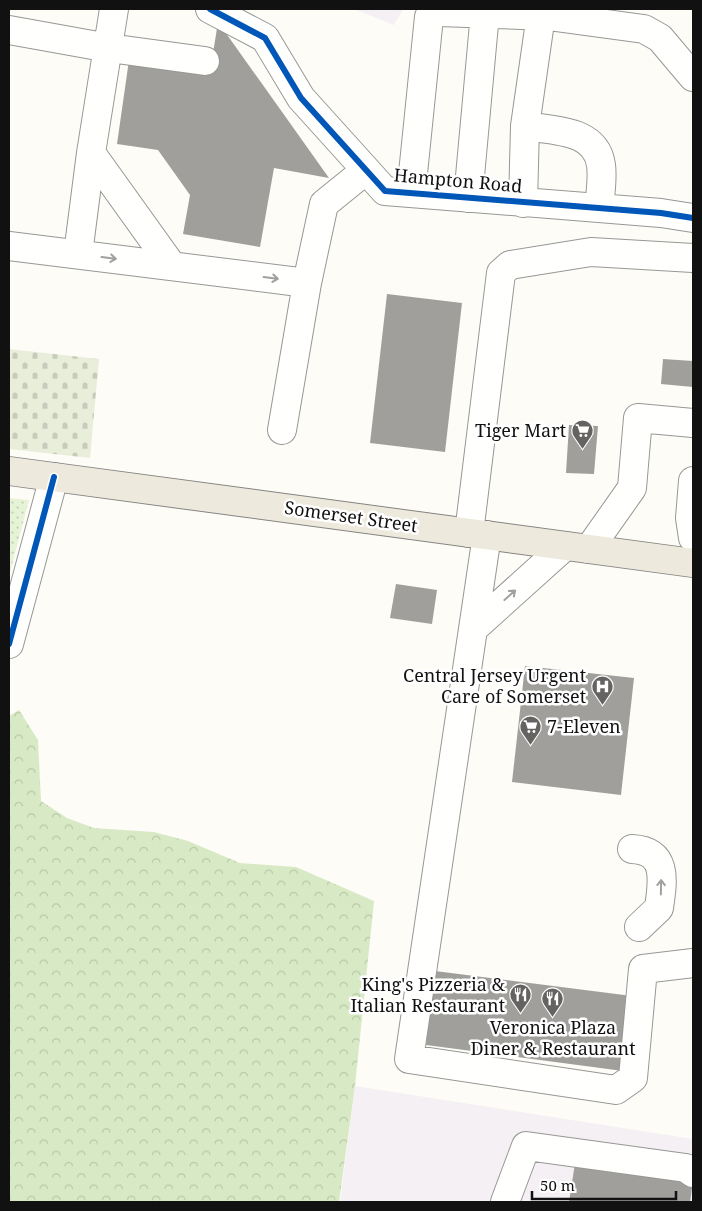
<svg xmlns="http://www.w3.org/2000/svg" width="702" height="1211" font-family="'Noto Serif',serif">
  <style>
    .industrial { fill: #f5f0f3 }
    .grass { fill: url(#grass-dots) }
    .forest { fill: url(#forest-crowns) }
    .cemetery { fill: url(#cemetery-stones) }
    .building { fill: #a19f9c }
    .lines { fill: none; stroke-linecap: round; stroke-linejoin: round }
    .minor-casing { stroke: #979795; stroke-width: 30 }
    .major-casing { stroke: #858482; stroke-width: 30 }
    .minor { stroke: #fffffe; stroke-width: 28 }
    .major { stroke: #ede9dc; stroke-width: 28 }
    .cycleway-casing { stroke: #fff; stroke-width: 9 }
    .cycleway { stroke: #0057b8; stroke-width: 6 }
    .oneway { stroke: #a0a09f }
    .labels { text-anchor: middle; stroke-width: 5; stroke-linejoin: round; paint-order: stroke }
    .street-label { font-size: 18px; fill: #111; stroke: #fff }
    .poi-label { font-size: 18px; fill: #111; stroke: #fff; text-anchor: end }
  </style>
  <defs>
    <pattern id="grass-dots" width="8" height="8" patternUnits="userSpaceOnUse" patternTransform="scale(1.25)"><rect width="8" height="8" fill="#e7f3d7"/><path d="M2 2h.1M6 6h.1" fill="none" stroke="#c5cfb8" stroke-width="1.8" stroke-linecap="round"/></pattern>
    <pattern id="forest-crowns" width="20" height="18" patternUnits="userSpaceOnUse" patternTransform="scale(1.25)"><rect width="20" height="18" fill="#d8eac5"/><path d="M2 6a3 3 0 1 1 6 0M12 15a3 3 0 1 1 6 0" fill="none" stroke="#b8c8a8"/></pattern>
    <pattern id="cemetery-stones" width="16" height="16" patternUnits="userSpaceOnUse" patternTransform="scale(1.25)"><rect width="16" height="16" fill="#e9eedb"/><path d="M2 7V4a2 2 0 0 1 4 0v3zM10 15v-3a2 2 0 0 1 4 0v3z" fill="#c7cbbb"/></pattern>
  </defs>
  <rect width="100%" height="100%" fill="#fdfcf7"/>
  <path class="industrial" d="M354,9H403L394,25Z
    M355,1086L693,1139V1202H340Z"/>
  <path class="grass" d="M9,498L29,500L9,576Z"/>
  <path class="forest" d="M19,710L38,740L41,801L67,818L94,828L154,832L188,841L240,863L296,867L374,901L355,1086L339,1202H9V716Z"/>
  <path class="cemetery" d="M9,349L99,359L90,458L9,449Z"/>
  <path class="building" d="M218,22L329,178L274,168L260,247L183,234L190,195L158,150L117,144L129,60L210,72Z
    M387,294L462,303L445,452L370,443Z
    M663,359L693,361V387L661,384Z
    M569,425L598,426L594,474L566,473Z
    M396,584L437,590L432,624L390,618Z
    M525,666L634,678L621,795L512,782Z
    M435,971L632,996L623,1071L426,1045Z
    M575,1163L693,1181L690,1202H569Z"/>
  <g class="lines">
    <defs>
      <path id="minor" d="M114,9L91,153L172,266
        M210,9L265,38L301,98L385,191L661,213L693,218
        M9,30L109,48L205,61
        M525,126L541,15
        M411,193L429,17L439,12L548,16L644,29L660,38L693,77
        M468,198L485,13
        M523,203L525,126C554,131 596,129 601,165C603,179 600,195 599,208
        M9,246L307,283
        M78,254L91,153
        M282,430L307,283L324,204L366,170
        M693,481L690,518L693,538
        M469,533L501,273L510,265L591,252L693,258
        M487,535L409,1059L616,1090L633,1078L643,969L693,963
        M589,549L632,488L638,418L693,423
        M474,628L565,546
        M9,644L54,477
        M632,849C668,851 663,880 659,908L639,927
        M505,1202L526,1146L686,1168L693,1173"/>
      <path id="major" d="M9,471L693,563"/>
    </defs>
    <use href="#minor" class="minor-casing"/>
    <use href="#major" class="major-casing"/>
    <use href="#minor" class="minor"/>
    <use href="#major" class="major"/>
    <defs>
      <path id="cycleway" d="M210,9L265,38L301,98L385,191L661,213L693,218
        M9,644L54,477"/>
    </defs>
    <use href="#cycleway" class="cycleway-casing"/>
    <use href="#cycleway" class="cycleway"/>
  </g>
  <defs><path id="oneway-shaft" d="M-6 0H5M1.5-3L5.5 0L1.5 3" fill="none" stroke-width="1.6" stroke-linecap="round" stroke-linejoin="round" transform="scale(1.25)"/></defs>
  <g class="oneway">
    <use href="#oneway-shaft" transform="translate(109 258) rotate(7)"/>
    <use href="#oneway-shaft" transform="translate(271 278) rotate(7)"/>
    <use href="#oneway-shaft" transform="translate(510 595) rotate(-42)"/>
    <use href="#oneway-shaft" transform="translate(661 887) rotate(-89)"/>
  </g>
  <defs>
    <symbol id="supermarket-pin" viewBox="-11 -11 22 30"><path d="M0 17L-7.5 6A9.5 9.5 0 1 1 7.5 6Z" fill="#646362" stroke="#fff"/><path d="M-6-5.5h2.5l.6 2H6L4.5 2H-2.5L-4.4-4H-6ZM-1.5 3.2a1.3 1.3 0 1 0 .1 0ZM3 3.2a1.3 1.3 0 1 0 .1 0Z" fill="#fff"/></symbol>
    <symbol id="hospital-pin" viewBox="-11 -11 22 30"><path d="M0 17L-7.5 6A9.5 9.5 0 1 1 7.5 6Z" fill="#646362" stroke="#fff"/><path d="M-5-5h3v3.5h4V-5h3V5h-3V1.5h-4V5h-3Z" fill="#fff"/></symbol>
    <symbol id="restaurant-pin" viewBox="-11 -11 22 30"><path d="M0 17L-7.5 6A9.5 9.5 0 1 1 7.5 6Z" fill="#646362" stroke="#fff"/><path d="M-5-6h1v4h1v-4h1v4h1v-4h1v5L-1.5 .5V6h-2V.5L-5-1ZM5-6V6H3V1.5H1.5Q1.5-4 5-6Z" fill="#fff"/></symbol>
  </defs>
  <g fill-rule="evenodd">
    <use href="#supermarket-pin" x="570" y="418" width="25" height="34"/>
    <use href="#hospital-pin" x="590" y="674" width="25" height="34"/>
    <use href="#supermarket-pin" x="518" y="714" width="25" height="34"/>
    <use href="#restaurant-pin" x="508" y="982" width="25" height="34"/>
    <use href="#restaurant-pin" x="540" y="986" width="25" height="34"/>
  </g>
  <g class="labels">
    <g class="street-label">
      <text transform="translate(458 181) rotate(5)" y="6">Hampton Road</text>
      <text transform="translate(351 517) rotate(8)" y="6">Somerset Street</text>
    </g>
    <g class="poi-label">
      <text x="566" y="437">Tiger Mart</text>
      <text x="586" y="682">Central Jersey Urgent<tspan x="586" dy="21">Care of Somerset</tspan></text>
      <text x="547" y="733" text-anchor="start">7-Eleven</text>
      <text x="505" y="991">King's Pizzeria &amp;<tspan x="505" dy="21">Italian Restaurant</tspan></text>
      <text x="553" y="1034" text-anchor="middle">Veronica Plaza<tspan x="553" dy="21">Diner &amp; Restaurant</tspan></text>
    </g>
  </g>
  <rect width="702" height="1211" fill="none" stroke="#111111" stroke-width="20"/>
  <path d="M532 1191v8h144v-8" fill="none" stroke="#111111" stroke-width="2.5"/>
  <text x="540" y="1191" font-size="15" fill="#111111" stroke="#ffffff" stroke-width="4" paint-order="stroke">50 m</text>
</svg>
